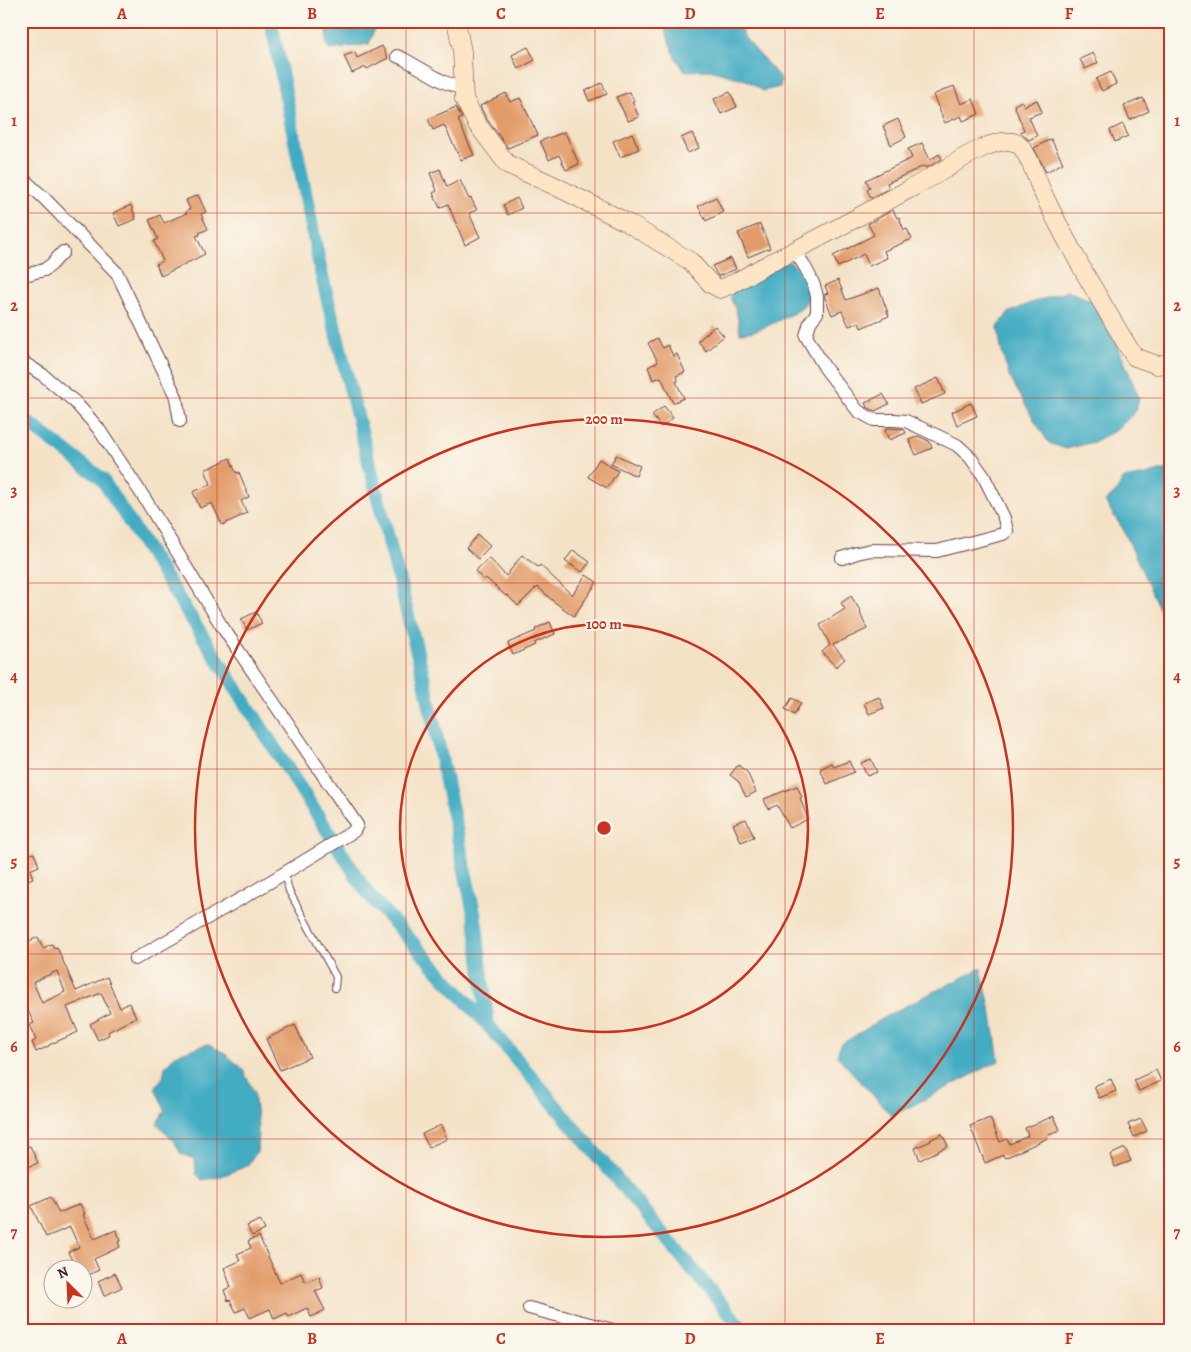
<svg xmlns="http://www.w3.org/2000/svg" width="1191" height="1352" font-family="Alegreya,serif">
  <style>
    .water { fill: #43acc3; stroke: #466677 }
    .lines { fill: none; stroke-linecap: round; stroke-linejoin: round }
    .canal { stroke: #43acc3; stroke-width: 14 }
    .building { fill: #e29c6b; fill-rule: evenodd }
    .lane-casing { stroke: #643c42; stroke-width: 8 }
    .street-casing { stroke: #643c42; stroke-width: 14 }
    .secondary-casing { stroke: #643c42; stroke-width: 19 }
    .lane { stroke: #fff; stroke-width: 6 }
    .street { stroke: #fff; stroke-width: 12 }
    .secondary { stroke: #fde5c5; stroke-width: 18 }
    .grid { fill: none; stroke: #c8321e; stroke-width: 1; stroke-opacity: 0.55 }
    .ring { fill: none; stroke: #c8321e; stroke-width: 2.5 }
    .centre { fill: #c8321e; stroke: #fbf7ec; stroke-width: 2.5 }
    .ring-label { font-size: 15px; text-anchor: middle; font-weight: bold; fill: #c8321e; stroke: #fbf7ec; stroke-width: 4; stroke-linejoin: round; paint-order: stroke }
    .neatline { fill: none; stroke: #c8321e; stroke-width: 2 }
    .grid-label { font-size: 16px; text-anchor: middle; font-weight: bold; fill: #c8321e }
  </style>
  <rect width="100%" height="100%" fill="#fbf7ec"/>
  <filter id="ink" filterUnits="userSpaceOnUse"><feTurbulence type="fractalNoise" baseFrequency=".02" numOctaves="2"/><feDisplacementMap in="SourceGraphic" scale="10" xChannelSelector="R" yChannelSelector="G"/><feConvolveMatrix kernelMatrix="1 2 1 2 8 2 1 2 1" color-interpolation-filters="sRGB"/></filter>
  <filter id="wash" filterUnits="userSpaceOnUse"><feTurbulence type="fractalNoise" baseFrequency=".0096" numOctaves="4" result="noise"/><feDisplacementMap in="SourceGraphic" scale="20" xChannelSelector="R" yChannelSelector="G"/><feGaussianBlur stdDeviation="1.12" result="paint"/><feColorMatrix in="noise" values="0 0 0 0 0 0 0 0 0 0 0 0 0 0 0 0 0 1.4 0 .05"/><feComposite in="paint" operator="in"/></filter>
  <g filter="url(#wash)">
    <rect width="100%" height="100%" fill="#f4e2c7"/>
    <path class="water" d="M327,21H367L376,25L369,44L330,50L327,45Z
      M662,21H737L745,38L781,79L780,87L763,91L746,80L709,70L685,71L675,57L670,44Z
      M788,261C804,272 821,291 801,308C796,313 787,316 780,320C765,327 757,332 740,333C739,324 738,316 735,308C732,302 730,300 731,293Z
      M1067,291L1091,300L1119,348L1139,398L1136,411L1118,429L1094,442L1066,449L1049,443L1036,423L1009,376L1001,349L998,327L1008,313L1031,303Z
      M1170,468V628L1166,624L1123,529L1105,502L1116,492L1123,479L1146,475Z
      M981,968L992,1015L999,1061L892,1116L837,1056L840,1045L890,1014Z
      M207,1044L223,1052L242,1068L254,1092L258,1127L257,1152L247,1166L219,1177L202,1180L196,1174L195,1159L181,1154L175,1143L157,1123L165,1110L155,1088L163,1077L165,1067L175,1055Z"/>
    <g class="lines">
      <path class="canal" d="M271,21L322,277L426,687L475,918L488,1025L744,1331
        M21,417L102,479L368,894L488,1025"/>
    </g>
    <g id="blocks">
      <path class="building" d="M382,46L388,58L367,69L366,67L352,73L344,56L355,52L357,58Z
        M528,47L535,60L518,69L512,55Z
        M1093,53L1098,63L1085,69L1080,59Z
        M1111,72L1116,84L1102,91L1096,79Z
        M602,83L607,94L589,101L585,91Z
        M954,86L961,104L973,99L979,114L963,121L961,116L945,123L933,95Z
        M630,92L634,101L632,102L639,117L628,121L616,97Z
        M730,92L737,107L721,114L714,99Z
        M506,93L510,102L520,98L538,135L508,148L486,118L480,106Z
        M1143,98L1149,111L1130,120L1124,106Z
        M1037,100L1042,112L1029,117L1037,136L1029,140L1020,132L1024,130L1014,105L1022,101L1024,106Z
        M456,107L462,118L458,120L474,155L461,160L444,125L433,130L428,119Z
        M898,119L906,137L891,145L883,126Z
        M1123,124L1128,136L1115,142L1110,130Z
        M565,132L579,164L566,170L559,155L549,160L540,141Z
        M632,133L639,149L620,157L613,141Z
        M692,133L699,148L688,153L681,138Z
        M1051,139L1063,163L1046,172L1034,148Z
        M922,143L930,160L939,154L942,159L926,168L924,166L887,183L889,188L871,198L867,190L870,188L866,180L912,158L908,149Z
        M440,169L447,187L460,180L469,199L471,198L477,210L469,213L480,237L465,245L448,204L440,208L433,193L437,191L430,173Z
        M198,195L206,212L201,214L208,229L199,233L200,235L196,236L205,254L161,276L156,264L163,261L154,241L158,239L149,220L160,215L164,223L187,213L186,211L190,209L186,200Z
        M716,197L723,212L706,221L698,206Z
        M517,198L522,208L508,215L503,205Z
        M131,205L136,219L119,226L113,213Z
        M893,210L897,218L899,217L904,230L907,229L912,239L884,251L887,258L869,266L864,254L838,267L833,256L874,235L868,224Z
        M760,224L770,248L748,257L738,233Z
        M731,258L736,269L719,276H718L712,266Z
        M838,280L846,300L879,288L889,316L861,328L859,322L849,326L842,311L832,315L825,298V294L828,293L825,286Z
        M715,326L724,336L706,351L698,341Z
        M657,338L663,348L668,345L673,356L677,354L685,372L676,376L678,381L676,382L684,398L673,403L661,377L653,380L648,367L658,362L648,343Z
        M938,378L945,394L921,404L914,389Z
        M883,394L889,404L875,411L867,407L865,403Z
        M971,403L977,416L957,425L952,412Z
        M664,406L673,418L661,427L652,415Z
        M888,428L904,429L906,433L889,440L885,430Z
        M918,436L929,441L932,448L916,455L909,440Z
        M616,455L640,466L636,476L611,464Z
        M230,458L236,473L239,472L249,497L241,501L247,513L222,525L212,503L200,508L193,492L211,484L205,470Z
        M599,459L618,471L607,488L588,477Z
        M478,535L490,546L478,559L466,548Z
        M573,550L590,562L582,572L565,561Z
        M522,555L538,567L540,565L572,595L586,575L597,582L574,616L553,601L538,587L536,589L534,588L535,589L518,606L507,595L506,596L486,578L484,580L475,571L489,558L506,576Z
        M851,596L861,612L860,613L867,629L833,645L845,659L836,667L822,652L830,645L820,625L845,609L841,603Z
        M256,612L262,623L247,630L241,619Z
        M550,622L555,634L534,643L535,645L513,655L508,643L536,631L535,629Z
        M879,697L884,708L869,714L864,703Z
        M792,698L801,703L794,715L785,709Z
        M871,759L877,772L867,776L861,763Z
        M849,761L854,772L827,784L820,769L832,763L834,767Z
        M738,765L747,772L756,792L746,797L739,782L730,775Z
        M797,786L802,797L800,798L808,819L790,828L777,805L768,809L764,799Z
        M746,819L754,837L741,842L733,824Z
        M21,850L24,857L34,853L39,866L30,870L33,878L21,883Z
        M38,937L43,948L52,944L54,948L57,947L76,991L107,977L120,1008L129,1003L136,1017L108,1032L109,1035L98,1040L90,1024L110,1013L101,993L67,1007L78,1032L49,1045V1046L36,1052L32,1042L36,1040L29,1025L34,1023L21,996V957L26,955L21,945ZM57,971L65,992L42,1003L33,982Z
        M295,1025L310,1057L280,1070L266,1039Z
        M1156,1070L1161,1081L1139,1091L1134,1080Z
        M1111,1079L1116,1091L1099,1098L1094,1086Z
        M1054,1116L1060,1130L1047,1136L1048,1138L1005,1158L1003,1155L985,1163L970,1126L990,1118L1000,1142L1007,1139L1010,1144L1028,1136L1025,1128Z
        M1141,1119L1147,1131L1134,1137L1128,1124Z
        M441,1125L447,1139L429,1147L422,1134Z
        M942,1134L948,1146L920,1160L915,1148L931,1141L930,1140Z
        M30,1146L38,1163L21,1170V1150Z
        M1125,1148L1131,1161L1115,1167L1110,1155Z
        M51,1197L59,1213L80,1204L85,1214L83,1215L94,1239L116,1230L121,1241L118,1242L120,1247L94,1259L99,1270L82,1278V1270H77L68,1252L79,1247L70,1227L46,1237L31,1206Z
        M260,1220L265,1230L252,1236L247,1226Z
        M259,1236L280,1283L301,1273L305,1282L319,1277L323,1288L315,1291L325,1310L311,1317L307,1308L288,1317L287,1313L274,1319L270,1309L250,1318L245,1308L236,1312L230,1300L228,1301L224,1290L231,1287L224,1268L240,1261L237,1254L251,1248L248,1241Z
        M115,1273L122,1287L104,1296L98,1281Z"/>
    </g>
  </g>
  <g filter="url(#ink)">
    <use href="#blocks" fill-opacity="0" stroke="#643c42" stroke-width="1"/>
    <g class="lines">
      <defs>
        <path id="lane" d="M286,872V879L289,891L336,977L335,988"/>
        <path id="street" d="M397,56L404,59L444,82L463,89
          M21,177L44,198L117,273L176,397L180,421
          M794,251C803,262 815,283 817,297C817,302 817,308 817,313L810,322L806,336L825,368L858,411L874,420H895L906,421L957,445L970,457L983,475L990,489L1004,518L1007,531L1003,534L937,551L871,550L857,553L842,558
          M21,276L44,270L51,265L63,252
          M21,361L43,375L75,402L98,428L147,502L221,625L357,825L354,831L258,889L135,959
          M529,1308L617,1331"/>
        <path id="secondary" d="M456,21L462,51L464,99L477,124L507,164L555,186L626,222L690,261L711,284L720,289C739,282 756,270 774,261C832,232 889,200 946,169C960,159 998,135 1016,143C1027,148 1036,177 1041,189C1067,245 1099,298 1130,350L1135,357L1157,365L1170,363"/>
      </defs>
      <use href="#lane" class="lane-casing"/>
      <use href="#street" class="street-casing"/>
      <use href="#secondary" class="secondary-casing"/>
      <use href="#lane" class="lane"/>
      <use href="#street" class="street"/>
      <use href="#secondary" class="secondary"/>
    </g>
  </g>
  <path class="grid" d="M217,21V1331M406,21V1331M595,21V1331M785,21V1331M974,21V1331M21,213H1170M21,398H1170M21,583H1170M21,769H1170M21,954H1170M21,1139H1170"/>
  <g class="ring">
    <circle cx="604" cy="828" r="204"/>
    <circle cx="604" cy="828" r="409"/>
  </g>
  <circle cx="604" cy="828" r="8" class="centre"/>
  <g class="ring-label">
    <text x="604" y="424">200 m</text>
    <text x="604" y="629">100 m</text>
  </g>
  <rect width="1191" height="1352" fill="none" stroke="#fbf7ec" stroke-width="55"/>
  <g transform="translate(68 1284) rotate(336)"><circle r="24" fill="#fbf7ec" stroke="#b4a19f"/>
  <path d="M0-4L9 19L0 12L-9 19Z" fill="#c8321e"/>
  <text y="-8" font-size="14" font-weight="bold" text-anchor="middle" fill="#4a1f2b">N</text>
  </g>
  <rect x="28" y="28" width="1136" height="1296" class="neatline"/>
  <g class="grid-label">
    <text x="122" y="19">A</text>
    <text x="312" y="19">B</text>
    <text x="501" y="19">C</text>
    <text x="690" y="19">D</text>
    <text x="880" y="19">E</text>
    <text x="1069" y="19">F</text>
    <text x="14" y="126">1</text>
    <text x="1177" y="126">1</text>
    <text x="14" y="311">2</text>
    <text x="1177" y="311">2</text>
    <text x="14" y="496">3</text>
    <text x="1177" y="496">3</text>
    <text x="14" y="682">4</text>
    <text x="1177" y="682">4</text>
    <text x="14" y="867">5</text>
    <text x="1177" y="867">5</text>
    <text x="14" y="1052">6</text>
    <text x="1177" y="1052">6</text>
    <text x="14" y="1238">7</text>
    <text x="1177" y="1238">7</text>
    <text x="122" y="1344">A</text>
    <text x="312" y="1344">B</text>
    <text x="501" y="1344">C</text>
    <text x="690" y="1344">D</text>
    <text x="880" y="1344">E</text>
    <text x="1069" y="1344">F</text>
  </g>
</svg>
